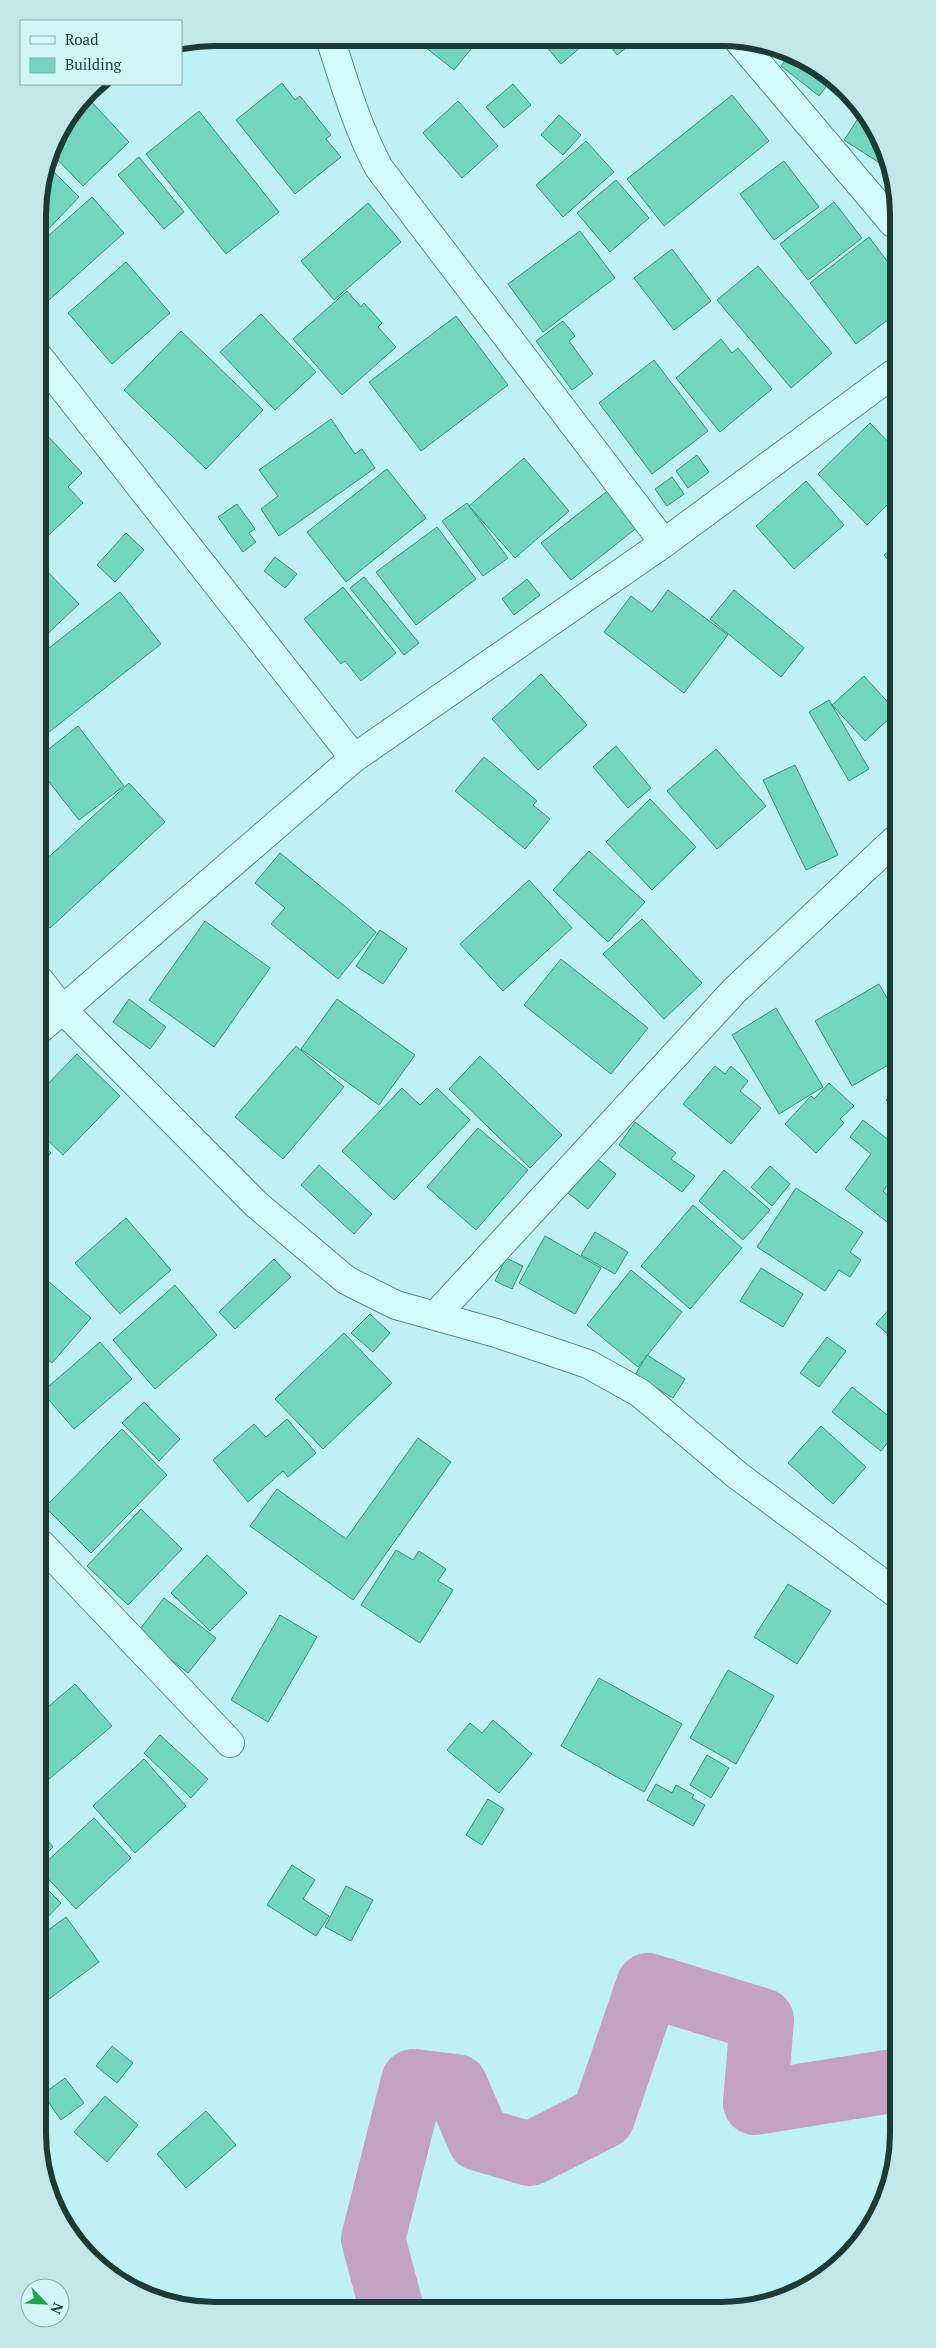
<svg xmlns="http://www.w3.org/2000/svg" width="936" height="2348" font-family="'PT Serif',serif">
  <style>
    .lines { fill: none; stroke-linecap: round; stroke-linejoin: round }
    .river { stroke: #c4a3c2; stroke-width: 64 }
    .building { fill: #71d5bf; stroke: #38907a }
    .minor-casing { stroke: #558e88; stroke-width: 30 }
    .minor { stroke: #d3fafd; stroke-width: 28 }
    .rim { fill: none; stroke: #1b3c36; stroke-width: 6 }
  </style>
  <rect width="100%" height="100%" fill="#bff0f3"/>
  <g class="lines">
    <path class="river" d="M391,2306L373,2239L413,2081L456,2086L479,2139L530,2154L603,2117L648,1985L762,2020L755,2103L898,2080"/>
  </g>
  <path class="building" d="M415,39H479L454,70Z
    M541,40H589L561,64Z
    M606,40H636L617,55Z
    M788,57L832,79L819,96L781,66Z
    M282,83L295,100L300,96L331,135L326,139L341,157L295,194L236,120Z
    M513,84L531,105L504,128L486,107Z
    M732,95L769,141L664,226L627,179Z
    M87,97L129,142L83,186L51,153L56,136Z
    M458,101L498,146L462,178L423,133Z
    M199,111L279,212L226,254L146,154Z
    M863,111L875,126L891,166L889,169L844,140Z
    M559,115L581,135L563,155L541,135Z
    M586,141L614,172L563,217L536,185Z
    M139,157L184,212L164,229L118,175Z
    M784,161L819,207L774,240L740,194Z
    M48,166L79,197L38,240V203Z
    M616,180L649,218L610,252L577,213Z
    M92,197L124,233L49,300L38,289V245Z
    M834,202L862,238L808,280L780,244Z
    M368,203L401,242L334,300L301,261Z
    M580,231L615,278L543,332L508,284Z
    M869,237L893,269V316L856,344L810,283Z
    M672,249L711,301L674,330L634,278Z
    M126,262L170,313L112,364L68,313Z
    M758,266L832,353L791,388L717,300Z
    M347,291L361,307L364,303L382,323L378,327L396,347L342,395L293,339Z
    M261,314L316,372L275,410L220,352Z
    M456,316L508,385L421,451L369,382Z
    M563,321L575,336L569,341L593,374L572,390L536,341Z
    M181,331L263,410L206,469L124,390Z
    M721,339L732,353L738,348L772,389L720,432L676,378Z
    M654,360L708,431L652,474L599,403Z
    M38,407L48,418L39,426Z
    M331,419L355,454L362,449L375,468L279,536L261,509L278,496L259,470Z
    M870,423L893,447V499L867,525L818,474Z
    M45,433L82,473L68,487L83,503L39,544V439Z
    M697,455L709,472L688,488L676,471Z
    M524,458L569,511L515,558L469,506Z
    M387,469L426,518L346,582L307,532Z
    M672,477L684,494L667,506L655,489Z
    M806,481L844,525L794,569L756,526Z
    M610,489L639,526L571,580L541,543Z
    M467,503L508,558L483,576L442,521Z
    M237,504L255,529L249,533L256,542L243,552L218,517Z
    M437,527L476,579L416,625L376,572Z
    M126,533L144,550L115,582L97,565Z
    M894,547V567L884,555Z
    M275,557L297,574L285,588L264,571Z
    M39,563L79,604L39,642Z
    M364,577L419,643L404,655L350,588Z
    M527,579L540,595L514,615L502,599Z
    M343,587L396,653L361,681L345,661L341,664L304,619Z
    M668,590L728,635L684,693L604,632L631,596L652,612Z
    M734,590L804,648L781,677L710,619Z
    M120,592L161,644L49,732L39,720V656Z
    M541,674L587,725L538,770L492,719Z
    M864,676L894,709V714L865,741L832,705Z
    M829,700L869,769L849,781L809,712Z
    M78,726L124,786L79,820L39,769V757Z
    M616,746L651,788L628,808L593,767Z
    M716,749L766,806L717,849L667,791Z
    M484,757L537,801L533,805L550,819L525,849L455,791Z
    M795,765L838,855L806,870L763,780Z
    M129,783L165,822L50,928L40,917V865Z
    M650,799L696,847L652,890L606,842Z
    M589,851L645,902L608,942L553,890Z
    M280,853L376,932L338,979L271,924L285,908L255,883Z
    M529,880L572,928L503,991L460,944Z
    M642,919L702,983L664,1019L603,954Z
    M205,921L270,968L214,1047L149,1000Z
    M380,930L407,949L383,984L356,966Z
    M561,959L648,1028L611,1074L524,1005Z
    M879,984L895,1012V1061L852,1086L815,1021Z
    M129,999L166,1027L150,1049L113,1022Z
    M337,999L415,1055L379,1105L301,1049Z
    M776,1008L823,1087L779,1114L732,1035Z
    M296,1046L344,1087L283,1159L235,1117Z
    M77,1054L120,1096L63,1155L41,1134L40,1092Z
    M480,1056L562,1135L530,1168L449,1089Z
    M715,1066L725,1074L731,1066L748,1081L740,1091L761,1108L731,1144L683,1104Z
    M829,1083L854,1106L840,1119L844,1123L816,1153L785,1124L811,1096L814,1099Z
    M402,1088L420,1105L437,1088L470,1120L394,1200L342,1151Z
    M895,1090V1109L886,1100Z
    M863,1120L895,1145V1175L883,1191L895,1202L896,1229L845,1189L871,1154L850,1137Z
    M635,1122L676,1153L671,1159L695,1176L682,1192L619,1145Z
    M478,1128L528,1170L476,1230L427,1187Z
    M41,1142L51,1153L41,1164Z
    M596,1158L616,1174L588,1209L568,1193Z
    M319,1165L372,1214L354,1234L301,1185Z
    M770,1166L790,1184L772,1206L751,1187Z
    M724,1170L770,1210L743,1240L699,1201Z
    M796,1188L863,1232L850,1252L861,1260L850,1277L839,1270L825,1291L757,1247Z
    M693,1205L742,1248L690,1309L641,1266Z
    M126,1218L171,1270L120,1314L75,1263Z
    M595,1232L628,1252L615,1274L581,1255Z
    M545,1236L601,1268L575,1314L519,1283Z
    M506,1258L523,1266L512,1289L495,1281Z
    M274,1259L291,1277L235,1329L219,1312Z
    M761,1268L803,1294L783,1327L740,1301Z
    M631,1270L682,1312L638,1367L587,1325Z
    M48,1281L91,1318L52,1363L41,1354V1289Z
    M175,1285L217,1335L155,1389L113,1340Z
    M892,1306L896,1309V1341L876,1324Z
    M370,1314L390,1333L373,1352L351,1333Z
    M344,1333L392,1383L323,1449L275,1399Z
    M827,1337L846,1351L819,1387L800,1373Z
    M100,1342L132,1379L74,1429L42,1392Z
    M647,1355L685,1379L673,1398L635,1375Z
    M852,1387L896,1422V1432L881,1451L832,1412Z
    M144,1402L180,1439L159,1461L122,1423Z
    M287,1419L316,1453L288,1477L283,1471L248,1502L213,1460L254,1424L266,1437Z
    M821,1426L866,1467L833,1504L788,1463Z
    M122,1429L167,1475L91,1553L45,1507Z
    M418,1438L451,1462L353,1600L250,1526L277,1489L346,1539Z
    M141,1509L182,1549L128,1605L87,1566Z
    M396,1550L413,1560L419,1551L446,1569L438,1581L453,1590L420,1643L361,1605Z
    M207,1555L247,1593L210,1631L171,1593Z
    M788,1584L831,1611L797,1664L754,1637Z
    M164,1598L216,1638L188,1673L137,1633Z
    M280,1615L317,1637L268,1722L231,1700Z
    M728,1670L774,1696L736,1764L690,1738Z
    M599,1678L682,1724L644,1792L561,1746Z
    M75,1684L112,1726L42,1785V1712Z
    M493,1720L532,1754L499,1793L447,1750L470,1723L482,1733Z
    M160,1735L208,1779L191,1798L144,1753Z
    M707,1755L729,1768L711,1798L690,1785Z
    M144,1759L186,1806L135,1853L93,1806Z
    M656,1784L672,1793L676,1785L694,1795L692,1798L705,1805L693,1826L647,1800Z
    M488,1799L504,1809L482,1845L466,1835Z
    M94,1818L131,1858L76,1909L43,1873V1865Z
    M43,1835L53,1847L43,1857Z
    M292,1865L315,1880L303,1899L329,1916L316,1936L267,1905Z
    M43,1885L61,1903L43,1922Z
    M346,1886L373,1900L351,1941L325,1927Z
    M66,1917L99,1962L49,1999L43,1991V1934Z
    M112,2046L133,2063L117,2083L96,2066Z
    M65,2078L84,2103L61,2120L43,2094Z
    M105,2096L138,2125L107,2162L74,2132Z
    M206,2111L236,2145L186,2188L157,2154Z"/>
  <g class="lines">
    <defs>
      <path id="minor" d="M330,38C344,82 357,127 379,168L664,543
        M739,41L893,223
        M38,356L354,758
        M40,981L62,1009L256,1204L346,1280L396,1305L496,1333L588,1364L640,1393L737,1475L897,1594
        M40,1029L354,758L664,543L893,374
        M435,1316L734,991L894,841
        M42,1545L230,1743"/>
    </defs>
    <use href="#minor" class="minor-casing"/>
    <use href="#minor" class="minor"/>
  </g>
  <path d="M0 0H936V2348H0ZM215 46H721A169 169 0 0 1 890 215V2133A169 169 0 0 1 721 2302H215A169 169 0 0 1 46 2133V215A169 169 0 0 1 215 46Z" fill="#c2e7e9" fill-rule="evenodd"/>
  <path class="rim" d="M215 46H721A169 169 0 0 1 890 215V2133A169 169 0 0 1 721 2302H215A169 169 0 0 1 46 2133V215A169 169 0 0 1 215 46Z"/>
  <rect x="20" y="20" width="162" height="65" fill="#d0f6f9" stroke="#88acab"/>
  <rect x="30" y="36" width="25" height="8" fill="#d3fafd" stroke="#88acab"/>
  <text x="65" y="45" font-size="15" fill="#1b3c36">Road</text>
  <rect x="30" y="58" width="25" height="15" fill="#71d5bf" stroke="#88acab"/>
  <text x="65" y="70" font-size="15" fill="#1b3c36">Building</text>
  <g transform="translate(45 2303) rotate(114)"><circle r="24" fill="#d0f6f9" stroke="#88acab"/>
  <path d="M0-4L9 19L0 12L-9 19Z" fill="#1ea44d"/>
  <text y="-8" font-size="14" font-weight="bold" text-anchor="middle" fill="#1b3c36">N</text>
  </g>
</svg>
